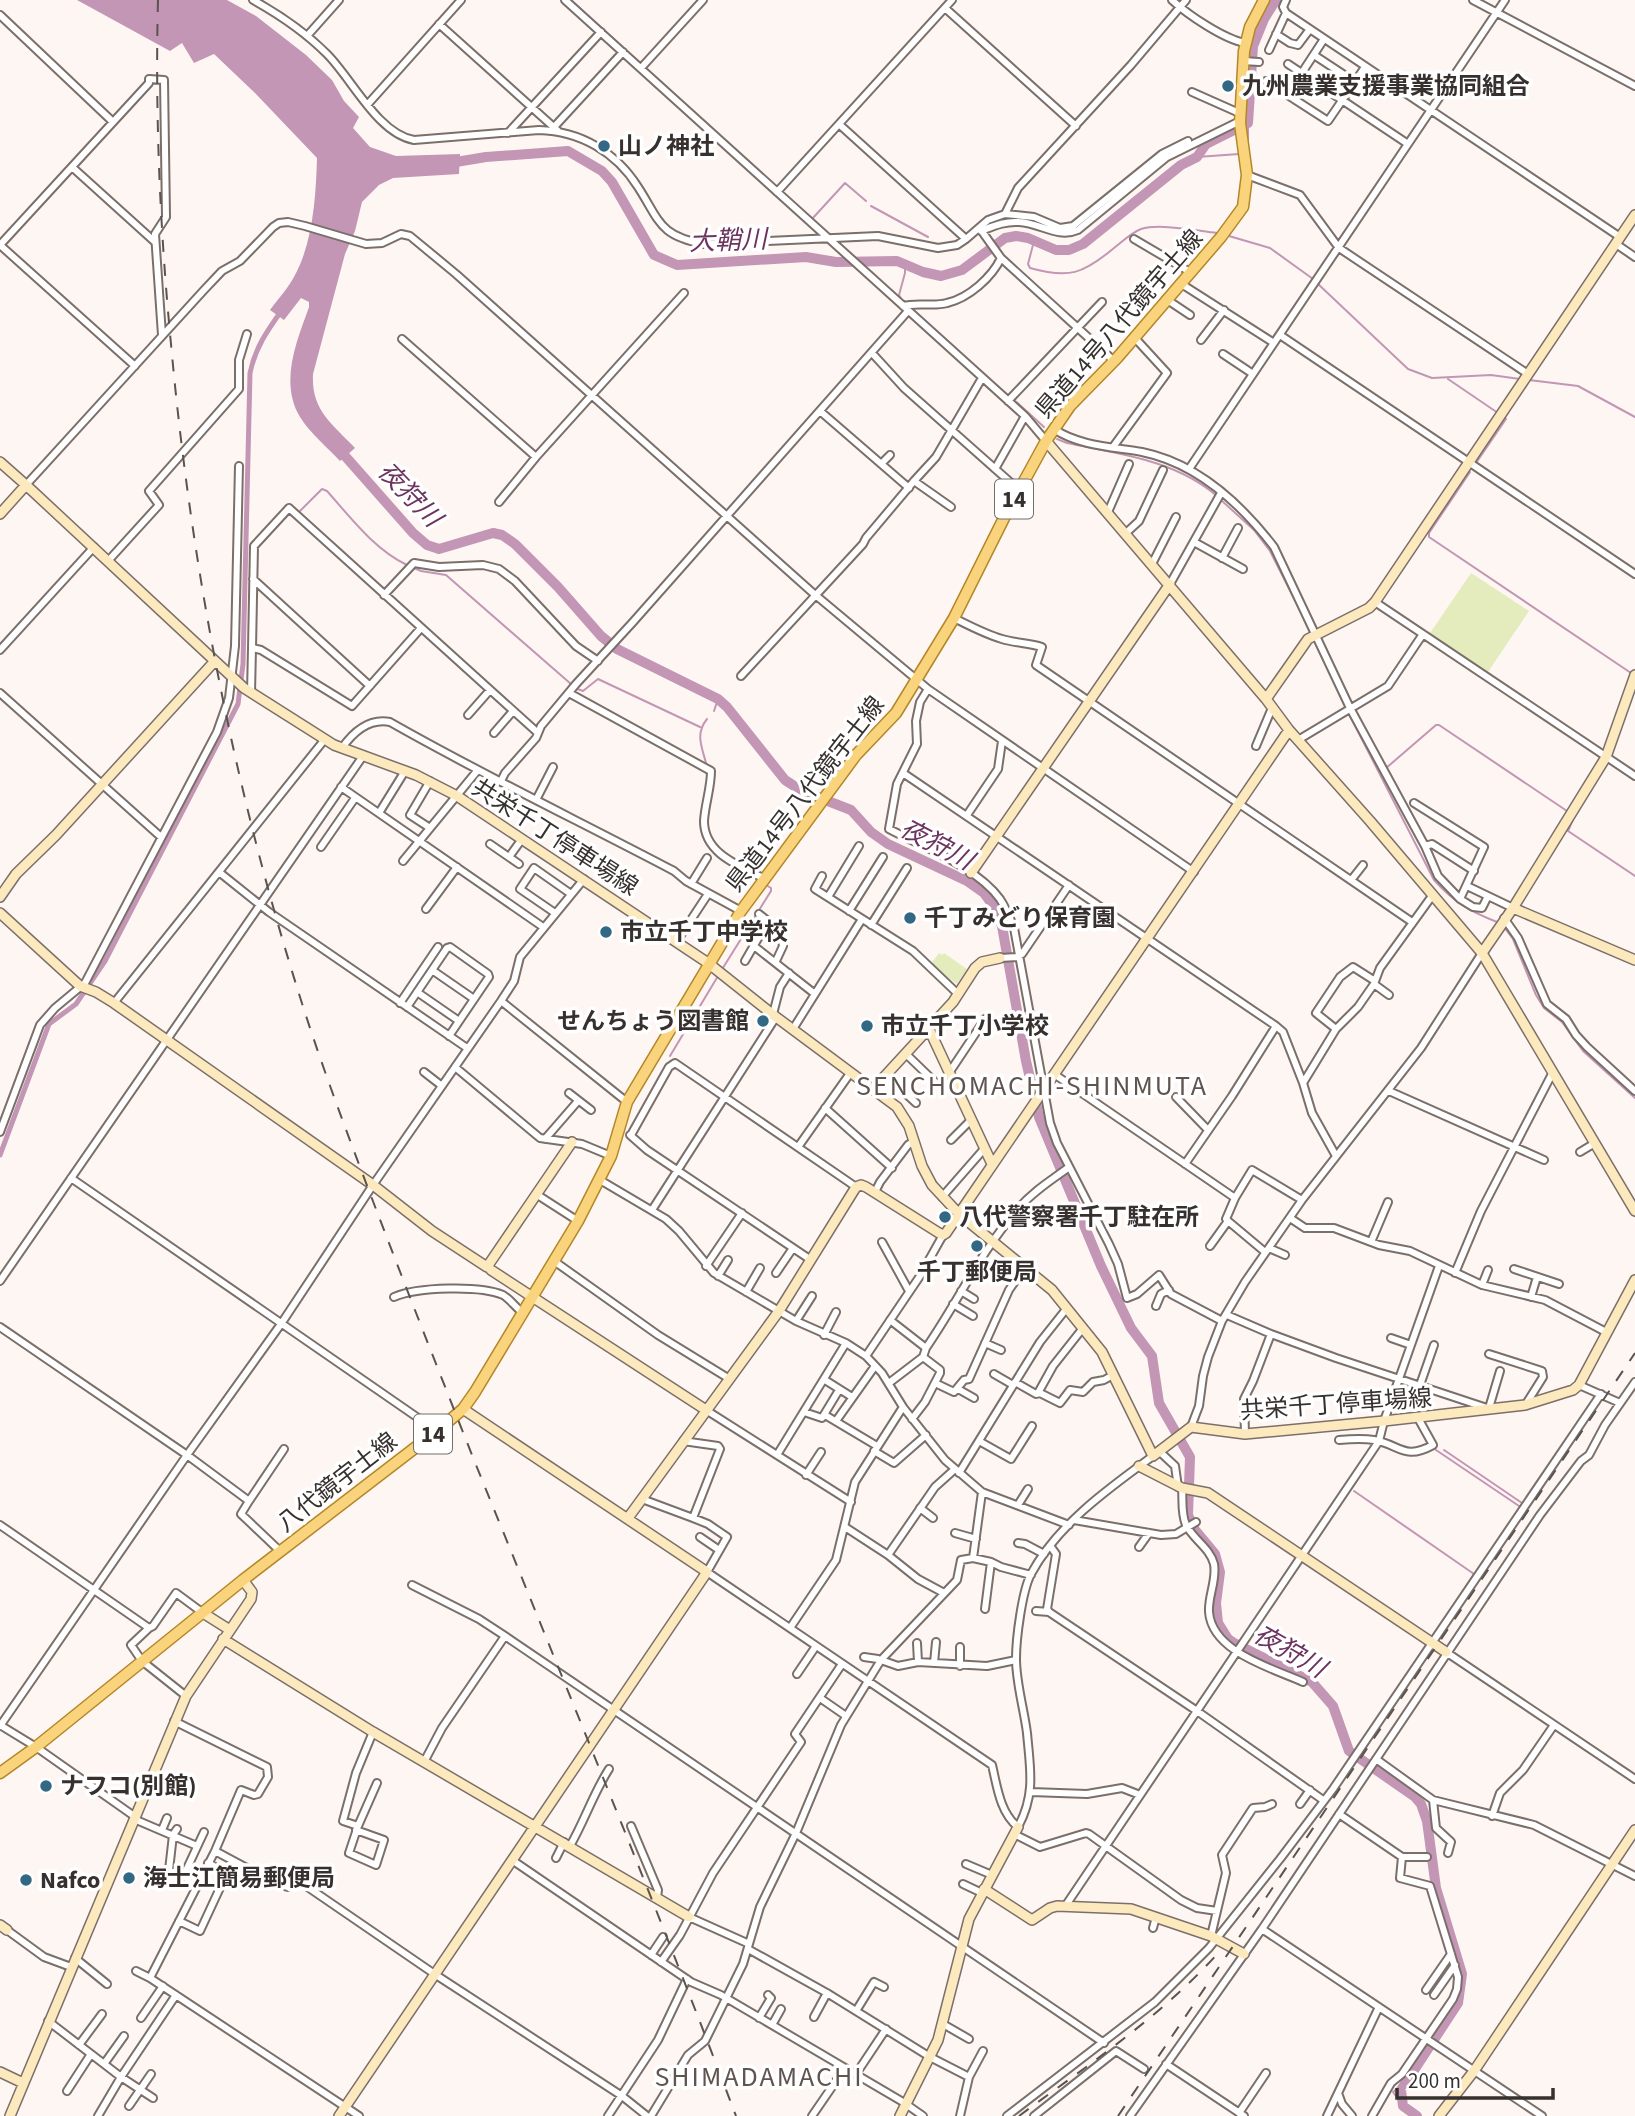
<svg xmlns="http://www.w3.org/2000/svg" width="1635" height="2116" font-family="'Source Sans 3','Noto Sans JP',sans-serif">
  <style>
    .green { fill: #e4ecbe }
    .water { fill: #c296b4 }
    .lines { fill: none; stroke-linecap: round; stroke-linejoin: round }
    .stream { stroke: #c296b4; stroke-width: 2 }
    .canal { stroke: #c296b4; stroke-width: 5 }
    .river { stroke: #c296b4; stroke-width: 10 }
    .street-casing { stroke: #7b6f6a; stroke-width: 10 }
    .secondary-casing { stroke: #7b6f6a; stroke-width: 12 }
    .primary-casing { stroke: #b38729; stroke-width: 13 }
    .street { stroke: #fff; stroke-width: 6 }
    .secondary { stroke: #fde9be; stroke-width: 9 }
    .primary { stroke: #fad37d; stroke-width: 10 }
    .rail { stroke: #595450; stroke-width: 2; stroke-dasharray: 12 12; stroke-linecap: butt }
    .poi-dot { fill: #336884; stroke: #fff; stroke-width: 2.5 }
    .labels { text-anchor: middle; stroke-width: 7; stroke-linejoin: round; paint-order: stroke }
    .shield { fill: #fff; stroke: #726f6d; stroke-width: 2 }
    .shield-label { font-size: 23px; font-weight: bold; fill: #36312e }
    .poi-label { font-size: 24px; font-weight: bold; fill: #36312e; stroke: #fff; text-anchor: start }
    .street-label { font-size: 24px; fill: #36312e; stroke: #fff }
    .water-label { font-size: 26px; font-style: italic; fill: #6c345e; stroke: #fff }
    .quarter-label { font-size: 28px; letter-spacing: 2px; fill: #60544f; stroke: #fff }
  </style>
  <rect width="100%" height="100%" fill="#fef6f2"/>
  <path class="green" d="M1471,573L1529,611L1486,675L1428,636Z
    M939,953L942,955L944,953L967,969L957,984L930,965Z"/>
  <path class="water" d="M77,0H227L256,16L306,55L332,80L344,101L359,117L353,128L370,147L396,156L460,154L459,174L393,178L379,185L362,202L355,231L345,254L313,374C311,410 331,423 355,448L340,461C327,447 310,433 300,417C279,382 297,341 309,307V302L301,298L284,320L270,310C278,299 289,287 295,275C313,242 316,195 317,158L255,93L214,54L194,63L182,43L170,51Z"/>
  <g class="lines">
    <path class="stream" d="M571,0L699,117
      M1248,143V123
      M1197,157L1239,154
      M871,206L928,237
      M812,219L845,183L866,201
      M1229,236L1270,248L1313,279
      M1034,241L1028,264L1030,268C1069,279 1083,274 1114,248C1123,241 1131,233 1141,229C1160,223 1197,231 1217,233
      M1317,283L1408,369L1432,378L1491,375L1520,379
      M901,299L899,295L905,273V265
      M911,308L1009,396
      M1448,379L1498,413
      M1529,380L1578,386L1635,417
      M1013,399L1044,427
      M1057,439L1067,443C1120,454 1175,460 1217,496
      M1476,463L1506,419L1503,416
      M1470,472L1429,533V537L1631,673
      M1221,500L1254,530L1270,551L1311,632
      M299,512L322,489L327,491C351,518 374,549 407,565
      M412,567L421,571L446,575L571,684
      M1315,641L1347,709
      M575,688L583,691L598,679L700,727
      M714,711L718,699
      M1349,714L1434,880C1454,902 1469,911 1497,922
      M707,767C703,749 694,735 707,719
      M1385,769L1436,725H1439L1567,811
      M702,810C696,835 709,854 731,865
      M1574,817L1568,831L1635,876
      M1504,927L1513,939L1536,995L1544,1008L1562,1022L1583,1051L1635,1098
      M721,971L771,891V888L766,885
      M670,1056L718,976
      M1436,1450L1519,1506
      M1444,1450L1522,1503
      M1354,1491L1474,1574L1463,1591
      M1403,2106L1393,2092L1405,2082"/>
    <path class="canal" d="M0,1155L49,1024L76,1004L105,961L238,704L243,664L250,373C255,348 267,331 282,310"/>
    <path class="river" d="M450,163L486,157L568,151L602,171L612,182L654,255L677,265L806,257L836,262L897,261L923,272L941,276L962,270L1005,238L1016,236L1028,238L1056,250H1069L1083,244L1181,165L1197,157L1206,144L1248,123L1253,46L1264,19L1276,0
      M338,448L413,533L427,545L439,549L493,533L502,535L515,544L558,587L601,636L617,649L718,699L727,707L785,780L802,791L851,810L871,832L888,844L967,881L984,893L995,908L1002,926L1026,1061L1039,1117L1101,1266L1131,1328L1152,1356L1159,1403L1190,1457L1188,1515L1195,1530L1215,1554L1220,1572L1216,1603L1218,1623L1228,1639L1234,1643L1312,1682L1333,1706L1349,1751L1415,1797L1421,1804L1427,1821L1436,1888L1462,1974L1458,2003L1401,2090L1403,2106L1417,2116"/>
    <defs>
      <path id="street" d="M253,0C280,15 305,32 327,54C352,79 378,134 414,140L539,130C580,131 616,152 638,187C660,221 659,236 704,244L878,236L938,248L957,245L966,239
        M565,0L1025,416L1046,441
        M1172,0C1188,15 1224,39 1245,43
        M1286,0L1283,7L1286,13L1620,237
        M1473,0L1635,86
        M945,8L1076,126
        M0,15L113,122
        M439,24L558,131
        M1276,34L1290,43L1298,45L1310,29
        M307,36L339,0
        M1269,50L1286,13
        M1314,55L1355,82
        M1243,61L1259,62
        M1288,64L1408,144
        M641,68L703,0
        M1266,81L1328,121L1365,67
        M1192,92L1237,112L1240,111
        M1288,94L1324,39
        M368,104L461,0
        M840,125L966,239L988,220L1005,214L1018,188L1131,65L1186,0
        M555,126L623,52
        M508,133L601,32
        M72,167L155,242
        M1247,175L1300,195L1339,248L1528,374
        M777,192L952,0
        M1005,214L1034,217L1060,228L1073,226L1162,154L1188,141
        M981,230L1001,258L1114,361
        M981,231C994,226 1005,221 1019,222C1041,223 1057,239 1078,230L1167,157L1240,121
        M1134,239L1190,272
        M1616,244L1635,257
        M0,245L149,83V79L164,80L166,217L155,234L162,335
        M0,245L135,366
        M1180,283L1274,343
        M1166,299L1190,315
        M903,306C918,302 933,307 947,303C969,298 992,277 1001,258
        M1280,335L1635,574
        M402,339L536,457
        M1201,340L1224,310
        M872,353L904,388L1019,490
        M1223,354L1253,374
        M1008,401L1102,302
        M820,411L909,488
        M1054,429C1079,446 1113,447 1142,452C1196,463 1241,504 1274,547L1350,708L1425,846L1438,876L1460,899L1473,907L1482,908L1488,896L1513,908
        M1113,447L1167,373L1134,337
        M881,464L890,455
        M995,469L1025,416
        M1189,469L1505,0
        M914,481L936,457L982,378
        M26,485L204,290L222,271L240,261L273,227L279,223L288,222L305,226L366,244L382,243L401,234L410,236L456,274L813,593L928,689L920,702L916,721L917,744L897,784L889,829C923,847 977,867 1000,899C1006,908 1010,918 1014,928L1050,1123L1057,1143L1109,1244L1118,1264L1127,1298L1137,1294L1159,1275L1171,1294L1222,1321
        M499,502L536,457L684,293
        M1108,512L1129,464
        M1126,533L1139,521L1163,470
        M1194,542L1243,569
        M1222,558L1238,528
        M108,561L159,505L149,491L239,389V360L247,334
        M1152,564L1176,517
        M253,579L370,686
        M1170,584L1221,493
        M384,595L414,563L439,567L483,565L499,569L515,581L576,646L598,661
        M1375,602L1635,776
        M954,618C970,626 985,634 1002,639C1015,643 1029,643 1042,647L1036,665L1412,922
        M252,648L254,546L289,508L538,733
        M0,650L94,547
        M741,676L863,544L866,538L914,481L951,507
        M928,689L1194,872
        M0,693L161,837
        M251,693L252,648L261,650L352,706L421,628
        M569,693L711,771C711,788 705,804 704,821C704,854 740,866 765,879
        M468,715L490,690
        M494,733L513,711
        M1298,740L1388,686L1423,634
        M1256,746L1272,708
        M342,748C354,731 369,718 390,722C483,775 579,821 674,871L686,881L741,911
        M903,773L1276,1026L1283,1032L1303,1083
        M430,781L410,815L430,828
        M501,781L505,773L536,738L541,726L576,684L633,622L908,311
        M341,787L543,927
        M536,800L553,767
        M1414,803L1484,847L1460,899
        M379,813L405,771
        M967,815L998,769L1002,741
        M490,844L519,864
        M1425,846L1432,844L1474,871
        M321,847L355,798
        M509,857L522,839
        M403,861L477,771
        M219,872L269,912L467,1048
        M822,876L815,889L913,951L958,994
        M1352,879L1363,865
        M691,884L707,858
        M1467,886L1488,896
        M828,897L859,846
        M426,909L457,867
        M849,911L883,857
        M555,913L520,889L534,868L571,894
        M759,914L780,931L783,946L776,961
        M1504,918L1518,938L1547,1004L1566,1019L1576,1035L1587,1047L1635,1091
        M871,925L907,868
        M677,941L708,894
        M754,946L815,994
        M1000,958L1017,957L1022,954L1069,885
        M745,961L764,928
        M432,970L474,999
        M1374,984L1389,995
        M417,992L459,1021
        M501,1001L627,1102
        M114,1003L325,739
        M400,1003L438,947
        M407,1007L447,948L450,947L488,974L489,977L449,1036
        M773,1014L780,987L789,973
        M793,1029L862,919
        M1336,1029L1316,1013L1340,977L1353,967L1375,981
        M906,1054L937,1084
        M455,1067L540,1138L582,1144L611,1156
        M424,1072L442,1086
        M949,1073L985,1019
        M1054,1074L1235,1198L1226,1219L1228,1221L1265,1252
        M902,1090L916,1103
        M1389,1091L1544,1160
        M569,1093L591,1110
        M1176,1097L1208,1130
        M825,1108L892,1168
        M0,1132L40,1025L55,1008L85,983L217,732L229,698L235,646L239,466
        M630,1135L647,1150L811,1260
        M631,1135L669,1067L675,1063L856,1187
        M545,1139L578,1101
        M951,1140L971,1120
        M798,1147L851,1072
        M1580,1152L1595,1143
        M1336,1156L1312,1113L1303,1083L1336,1029L1358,1007L1374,984L1380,968L1432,896
        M1185,1164L1232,1096L1276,1026
        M71,1178L437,1431
        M600,1180L666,1219L679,1231L714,1273L796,1321L846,1343L866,1356L882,1373L903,1407L945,1460L982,1492L1069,1525
        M875,1192L880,1182L908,1145L914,1141
        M536,1194L578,1221
        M942,1197L984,1149
        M1235,1198L1252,1170L1302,1200
        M652,1210L776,1017
        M1290,1218L1305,1228H1334L1379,1245L1410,1251L1482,1285L1545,1300L1606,1332
        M882,1242L909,1291
        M1371,1242L1388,1202
        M1210,1246L1228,1221
        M1269,1248L1285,1255
        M554,1261L658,1335L728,1378
        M706,1266L742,1213
        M1514,1269L1559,1284
        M776,1273L793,1248
        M1455,1273L1481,1211L1553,1072
        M718,1276L728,1260
        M0,1281L363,756
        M1482,1285L1488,1270
        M961,1291L974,1299
        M746,1292L760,1268
        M394,1297C417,1287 480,1285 503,1295C510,1299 516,1308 523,1313
        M1531,1297L1537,1277
        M953,1304L973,1316
        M1156,1306L1161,1294L1169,1290
        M1227,1315L1271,1334L1336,1358L1490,1409
        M890,1320L926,1348
        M796,1321L812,1296
        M0,1327L187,1455L249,1501L241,1514L281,1552
        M824,1335L836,1312
        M1391,1338L1411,1345
        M985,1343L1001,1350
        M1489,1354L1542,1371L1543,1377L1526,1404
        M866,1356L920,1276L943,1235
        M994,1374L1013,1385
        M825,1380L852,1397
        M1015,1382L1036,1394L1040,1393L1060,1403L1070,1390L1083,1392L1093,1382L1104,1380L1113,1375
        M889,1383L923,1357L926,1348C958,1302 981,1250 1019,1208C1033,1191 1052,1180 1069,1167
        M935,1383L954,1392L964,1380L969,1379L1009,1290L1025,1267
        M1420,1385L1434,1345
        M1579,1385L1620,1403
        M958,1389L974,1398
        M1038,1393L1053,1366L1083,1328
        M1489,1408L1500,1371
        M706,1410L851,1502
        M804,1412L822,1418L839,1390
        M825,1415L877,1446
        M912,1419L925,1402L940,1373V1370L923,1357
        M836,1421L875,1366
        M1191,1427L1199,1406L1203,1376L1208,1357L1222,1321L1245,1282L1302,1200L1421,1048L1482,953
        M1245,1434L1244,1399L1253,1381L1271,1334
        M1339,1440C1350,1439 1362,1438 1374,1440C1399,1444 1404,1461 1433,1445L1418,1418
        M979,1441L1011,1459L1032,1426
        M874,1451L894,1463L926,1435
        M1159,1451L1175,1466L1178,1487
        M777,1455L846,1343
        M959,1473L1040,1342L1067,1308
        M806,1475L821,1452
        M1182,1488C1183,1501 1181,1513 1186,1525C1193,1539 1210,1548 1214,1564C1217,1580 1208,1596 1209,1612C1212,1652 1272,1668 1303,1682
        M642,1499L693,1518L720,1449L718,1446L683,1441
        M249,1501L284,1449
        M1018,1505L1028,1489
        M920,1508L933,1518
        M693,1518L708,1524L727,1537L707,1572L992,1765C997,1786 1000,1813 1018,1827C1036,1794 1030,1768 1027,1733C1024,1709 1016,1683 1016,1659C1016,1639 1022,1591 1031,1574C1057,1525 1109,1488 1153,1456
        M1074,1520L1161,1535L1176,1534L1196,1522
        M0,1525L149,1628L131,1645L142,1661L186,1696
        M845,1527L888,1555L918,1579L944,1593
        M955,1533L976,1539
        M700,1537L719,1550
        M1018,1543L1025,1544L1044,1554
        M1051,1547L1056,1554L1047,1609L1049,1612L1197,1711L1323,1800
        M1139,1547L1149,1533
        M888,1555L935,1487L955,1469
        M973,1558L991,1562L1001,1567L1031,1575
        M412,1585L479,1619L505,1636L1104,2043
        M985,1609L991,1562
        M1036,1611L1049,1612
        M149,1628L153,1626L176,1593L203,1613
        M790,1628L836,1560L855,1482L903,1407
        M917,1643L918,1662
        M1446,1652L1635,1779
        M864,1657L878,1659L898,1666L918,1662L987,1666L1016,1660
        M934,1663L936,1642
        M960,1666V1647
        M797,1674L816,1646
        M820,1698L846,1716
        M174,1721L267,1767L268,1777L258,1794L254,1795L241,1790L215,1851L150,1978L359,2116
        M0,1725L36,1747L134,1816
        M0,1726L187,1455L281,1324L373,1185L501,1001L514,981L520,957L584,879
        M373,1732L356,1773L343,1821L358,1826L377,1783
        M1376,1759L1433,1800L1534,1825L1635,1876
        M424,1762L442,1728L505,1636
        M1031,1792L1087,1794L1122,1788L1140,1795
        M1433,1800L1436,1828L1451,1842L1448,1853
        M1300,1804L1310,1790
        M1339,1814L1402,1857L1400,1878L1430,1886L1458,1977L1457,1989L1453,1999L1402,2074L1391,2083L1372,2116
        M1492,1816L1500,1793L1523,1770L1554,1725
        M134,1819L197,1846
        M631,1826L658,1890L657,1897
        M177,1829L173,1835L169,1870L197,1883
        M162,1830L167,1818
        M356,1830L384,1840L376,1865L349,1853L358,1826
        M1014,1834L1040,1847L1086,1833L1089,1834L1181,1900L1197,1908L1217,1911
        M570,1846C585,1820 593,1794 609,1769
        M215,1851L277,1884L288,1887L293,1877L436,1975L622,2096L647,2116
        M1402,1857H1427
        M556,1858L564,1842
        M512,1860L691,1982L721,1995L903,2102L923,2116
        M966,1864L992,1875
        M183,1877L204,1832
        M963,1884L982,1893
        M1066,1905L1379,1441L1384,1421L1439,1266
        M689,1917L747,1943
        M179,1921L200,1931L226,1875L225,1872L208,1863
        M1153,1928L1156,1917
        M1262,1929L1542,2116
        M7,1930L44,1957L71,1967
        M1211,1936L1226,1873L1222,1855L1253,1808L1265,1807L1272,1804
        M748,1949L827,1993L930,2057L969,2077
        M651,1955L663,1937
        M75,1958L107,1984
        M661,1962L680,1935L713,1873L801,1742L795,1734L842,1664
        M136,1971L150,1978
        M1426,1990L1451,1954
        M1434,1995L1455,1965
        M856,2011L874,1982L884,1987
        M814,2017L827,1993
        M141,2018L163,1986
        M759,2018L771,1998L768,1995
        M48,2021L121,2077L153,2098
        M943,2024L969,2039
        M772,2025L781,2009
        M79,2045L102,2014
        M104,2064L124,2036
        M1166,2064L1244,2116
        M856,2074L886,2029
        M67,2091L91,2054
        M129,2106L151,2074
        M1239,2113L1266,2073
        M98,2116L121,2077L176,1995
        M608,2116L658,2040L687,1979
        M651,2116L688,2055L705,2041L743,1964L760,1907L796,1833L841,1725L881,1660L957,1580L961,1560L973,1558L982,1492
        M812,2116L845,2068
        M960,2116L969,2077L983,2051
        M1007,2116L1155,2002L1209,1948L1280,1859L1333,1789L1601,1394
        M1034,2116L1116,2051L1144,2069
        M1130,2116L1262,1929L1540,1515L1581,1461L1589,1455L1605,1425L1635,1382
        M1327,2116L1338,2093
        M1352,2116L1342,2104L1338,2093L1379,2007"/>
      <path id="secondary" d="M1046,441L1266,699L1289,730L1370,821L1482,953L1635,1211
        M0,462L26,485
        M0,514L26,485L244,688L334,745L416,775L457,796L708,963L776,1017L897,1107L909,1126L922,1166L932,1185L959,1214L1052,1290L1102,1352L1153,1456L1191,1427L1245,1434L1384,1421L1525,1405L1573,1390L1579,1385L1635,1280
        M1266,699L1308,639L1369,608L1375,602L1635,215
        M971,873L1170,584
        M0,897L16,874L56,835L214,662
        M1513,908L1635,960
        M0,913L80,986L96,992L114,1003L373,1185L432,1231L487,1267L572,1142
        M1482,953L1513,908L1606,757L1635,675
        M929,1029L992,1164
        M873,1089L953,1002L975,968L982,962L1000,958
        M491,1270L706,1410
        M1139,1466L1182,1488L1208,1493L1446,1652
        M628,1518L779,1311L856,1187L861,1185L866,1187L939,1233L943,1235L946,1233L1289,730
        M203,1613L230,1630
        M223,1639L373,1732L689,1917
        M984,1889L1032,1920L1050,1908L1057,1906L1131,1909L1211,1936L1244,1954
        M0,1925L7,1930
        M0,2072L23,2083
        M10,2116L186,1696L251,1599L252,1592L243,1580
        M339,2116L707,1572L463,1409
        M900,2116L938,2040L969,1919L1018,1827
        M1439,2116L1474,2071L1635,1830"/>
      <path id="primary" d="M0,1773L36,1747L243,1580L437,1431L463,1409L475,1392L578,1221L611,1156L627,1102L741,911L856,755L896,713L954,618L1004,518L1046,441L1070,406L1117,358L1221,237L1243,207L1247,175L1240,123L1244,51L1250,27L1264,0"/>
    </defs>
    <use href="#street" class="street-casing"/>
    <use href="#secondary" class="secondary-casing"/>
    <use href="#primary" class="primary-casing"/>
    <use href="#street" class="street"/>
    <use href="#secondary" class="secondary"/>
    <use href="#primary" class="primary"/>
    <path class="rail" d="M158,0C155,115 160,230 171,344C191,566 233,785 300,997C321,1064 346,1130 371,1196C404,1283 438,1369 472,1455C561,1675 652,1894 736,2116
      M1019,2116C1088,2065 1162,2016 1219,1952
      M1118,2116L1635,1353"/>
  </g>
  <g class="poi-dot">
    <circle cx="1228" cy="86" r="7"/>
    <circle cx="604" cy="146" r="7"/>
    <circle cx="910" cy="918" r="7"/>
    <circle cx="606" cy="932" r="7"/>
    <circle cx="763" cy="1021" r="7"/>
    <circle cx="867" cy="1026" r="7"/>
    <circle cx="945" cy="1217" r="7"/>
    <circle cx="977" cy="1246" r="7"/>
    <circle cx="46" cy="1786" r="7"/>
    <circle cx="129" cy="1878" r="7"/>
    <circle cx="26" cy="1880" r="7"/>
  </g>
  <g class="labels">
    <g class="shield">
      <rect x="995" y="479.5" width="38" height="39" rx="5"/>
      <rect x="414" y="1414.5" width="38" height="39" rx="5"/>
    </g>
    <g class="shield-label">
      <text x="1014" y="507">14</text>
      <text x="433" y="1442">14</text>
    </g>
    <g class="poi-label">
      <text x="1242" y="94">九州農業支援事業協同組合</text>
      <text x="618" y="154">山ノ神社</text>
      <text x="924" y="926">千丁みどり保育園</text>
      <text x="620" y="940">市立千丁中学校</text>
      <text x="749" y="1029" text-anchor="end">せんちょう図書館</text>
      <text x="881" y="1034">市立千丁小学校</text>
      <text x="959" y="1225">八代警察署千丁駐在所</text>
      <text x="977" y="1280" text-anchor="middle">千丁郵便局</text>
      <text x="60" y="1794">ナフコ(別館)</text>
      <text x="143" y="1886">海士江簡易郵便局</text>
      <text x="40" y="1888">Nafco</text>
    </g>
    <g class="street-label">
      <text transform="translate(1119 324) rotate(-49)" y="8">県道14号八代鏡宇土線</text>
      <text transform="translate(805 794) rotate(-52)" y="8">県道14号八代鏡宇土線</text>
      <text transform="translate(555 837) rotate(33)" y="8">共栄千丁停車場線</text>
      <text transform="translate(1336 1404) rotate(-4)" y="8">共栄千丁停車場線</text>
      <text transform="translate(337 1482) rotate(-38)" y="8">八代鏡宇土線</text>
    </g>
    <g class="water-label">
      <text transform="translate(728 240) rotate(-2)" y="9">大鞘川</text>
      <text transform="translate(410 494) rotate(46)" y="9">夜狩川</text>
      <text transform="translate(937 844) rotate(28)" y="9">夜狩川</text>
      <text transform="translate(1290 1651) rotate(30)" y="9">夜狩川</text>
    </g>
    <g class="quarter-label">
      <text x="1032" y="1095">SENCHOMACHI-SHINMUTA</text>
      <text x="759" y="2086">SHIMADAMACHI</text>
    </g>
  </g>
  <path d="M1397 2088v10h156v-10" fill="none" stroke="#36312e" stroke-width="3.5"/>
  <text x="1408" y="2088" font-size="21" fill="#36312e" stroke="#ffffff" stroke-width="5" paint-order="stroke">200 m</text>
</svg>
